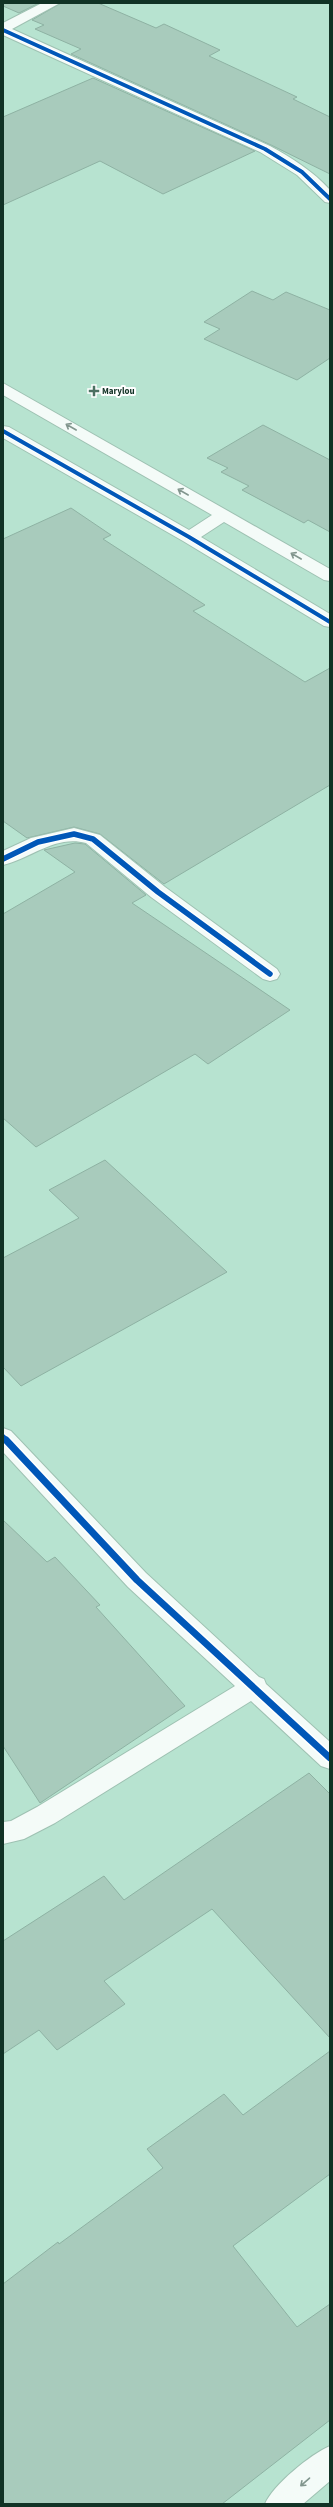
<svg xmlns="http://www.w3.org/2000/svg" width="333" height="2507" font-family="'Source Sans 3',sans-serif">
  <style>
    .building { fill: #a8cbbc; stroke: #8eb2a3 }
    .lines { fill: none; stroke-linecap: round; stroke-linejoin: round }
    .street-casing { stroke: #9ec1b2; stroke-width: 2 }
    .secondary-casing { stroke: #9ec1b2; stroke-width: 2 }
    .street { fill: #f4fbf8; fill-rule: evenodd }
    .secondary { fill: #f4fbf8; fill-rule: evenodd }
    .cycleway-far2-casing { stroke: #fff; stroke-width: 6 }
    .cycleway-far1-casing { stroke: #fff; stroke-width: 8 }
    .cycleway-casing { stroke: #fff; stroke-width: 10 }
    .cycleway-far2 { stroke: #0057b8; stroke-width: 4 }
    .cycleway-far1 { stroke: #0057b8; stroke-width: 5.5 }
    .cycleway { stroke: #0057b8; stroke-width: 7 }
    .oneway { stroke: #82968e }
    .poi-dot { fill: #4b7061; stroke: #fff; stroke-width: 1.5 }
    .labels { text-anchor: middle; stroke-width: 4; stroke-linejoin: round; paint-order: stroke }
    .far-poi-label { font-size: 9px; font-weight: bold; fill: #113225; stroke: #fff; text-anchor: start }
  </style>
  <rect width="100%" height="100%" fill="#b7e3d0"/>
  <path class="building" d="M3,3H39L19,13L3,6Z
    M61,3H98L156,28L164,24L220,50L209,56L297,97L293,99L330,117V174L271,145L71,54L81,49L35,29L44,25L32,20Z
    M93,78L255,151L163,194L100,161L3,205V117Z
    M252,291L273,300L286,292L330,310V358L297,380L204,339L220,329L204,322Z
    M263,425L330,460V532L308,520L304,523L242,490L249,486L221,472L228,468L207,458Z
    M71,508L111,535L103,539L205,605L193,611L305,682L330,668V785L164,884L100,834L74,827L27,838L3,821V539Z
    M75,843L85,844L146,895L132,903L290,1010L208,1064L195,1054L36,1147L3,1118V914L75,872L44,850Z
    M105,1160L227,1272L21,1386L3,1367V1258L79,1218L49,1190Z
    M3,1520L47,1562L55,1557L100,1605L96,1607L185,1706L40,1803L3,1746Z
    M309,1773L330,1794V2038L212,1909L104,1981L125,2004L57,2050L39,2030L3,2054V1941L104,1876L124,1900Z
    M330,2051V2174L233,2246L297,2327L330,2304V2420L222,2504H3V2284L58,2242L59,2244L163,2168L147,2149L224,2094L243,2115Z"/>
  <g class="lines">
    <defs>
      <path id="street" d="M42,3H60L12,29L270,146C292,158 313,171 330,190V203L325,202L297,175L260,152L3,35V23Z
        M74,828L100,835L165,887L277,969L280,974L277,979L270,981L263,979L151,897L86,843C55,835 32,858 3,865V851L31,838Z
        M3,1428L11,1431L146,1573L259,1677L264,1679L266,1684L330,1742V1769L321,1766L251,1701L55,1823L24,1839L3,1844V1822L11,1821L37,1807L235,1686L128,1587L3,1452Z"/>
      <path id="secondary" d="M3,383L330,569V581L324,580L224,522L201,537L330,614V627L324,626L183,541L3,438V426L9,427L189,530L212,515L3,395Z
        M330,2446V2481L303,2504H265C273,2485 311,2454 330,2446Z"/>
    </defs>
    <use href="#street" class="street-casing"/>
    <use href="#secondary" class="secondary-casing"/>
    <use href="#street" class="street"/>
    <use href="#secondary" class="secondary"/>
    <defs>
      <path id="cycleway-far2" d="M3,30L265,149L302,172L330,199
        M3,431L189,537L330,622"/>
      <path id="cycleway-far1" d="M3,859L38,842L74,834L93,839L158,892L270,974
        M3,1437L7,1441"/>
      <path id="cycleway" d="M6,1440L137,1580L330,1758"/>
    </defs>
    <use href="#cycleway-far2" class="cycleway-far2-casing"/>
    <use href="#cycleway-far1" class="cycleway-far1-casing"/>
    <use href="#cycleway" class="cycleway-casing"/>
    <use href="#cycleway-far2" class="cycleway-far2"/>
    <use href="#cycleway-far1" class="cycleway-far1"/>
    <use href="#cycleway" class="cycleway"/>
  </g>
  <defs><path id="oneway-shaft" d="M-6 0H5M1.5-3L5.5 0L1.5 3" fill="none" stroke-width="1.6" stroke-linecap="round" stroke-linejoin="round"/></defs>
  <g class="oneway">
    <use href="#oneway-shaft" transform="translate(71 427) rotate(-150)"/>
    <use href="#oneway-shaft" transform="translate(183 492) rotate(-150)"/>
    <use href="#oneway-shaft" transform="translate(296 556) rotate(-150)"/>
    <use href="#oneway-shaft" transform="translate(305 2482) rotate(139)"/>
  </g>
  <path class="poi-dot" d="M92 385h4v4h4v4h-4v4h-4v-4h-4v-4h4z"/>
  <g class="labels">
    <g class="far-poi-label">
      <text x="102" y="394">Marylou</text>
    </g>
  </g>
  <rect width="333" height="2507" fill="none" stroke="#113225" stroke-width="8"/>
</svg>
